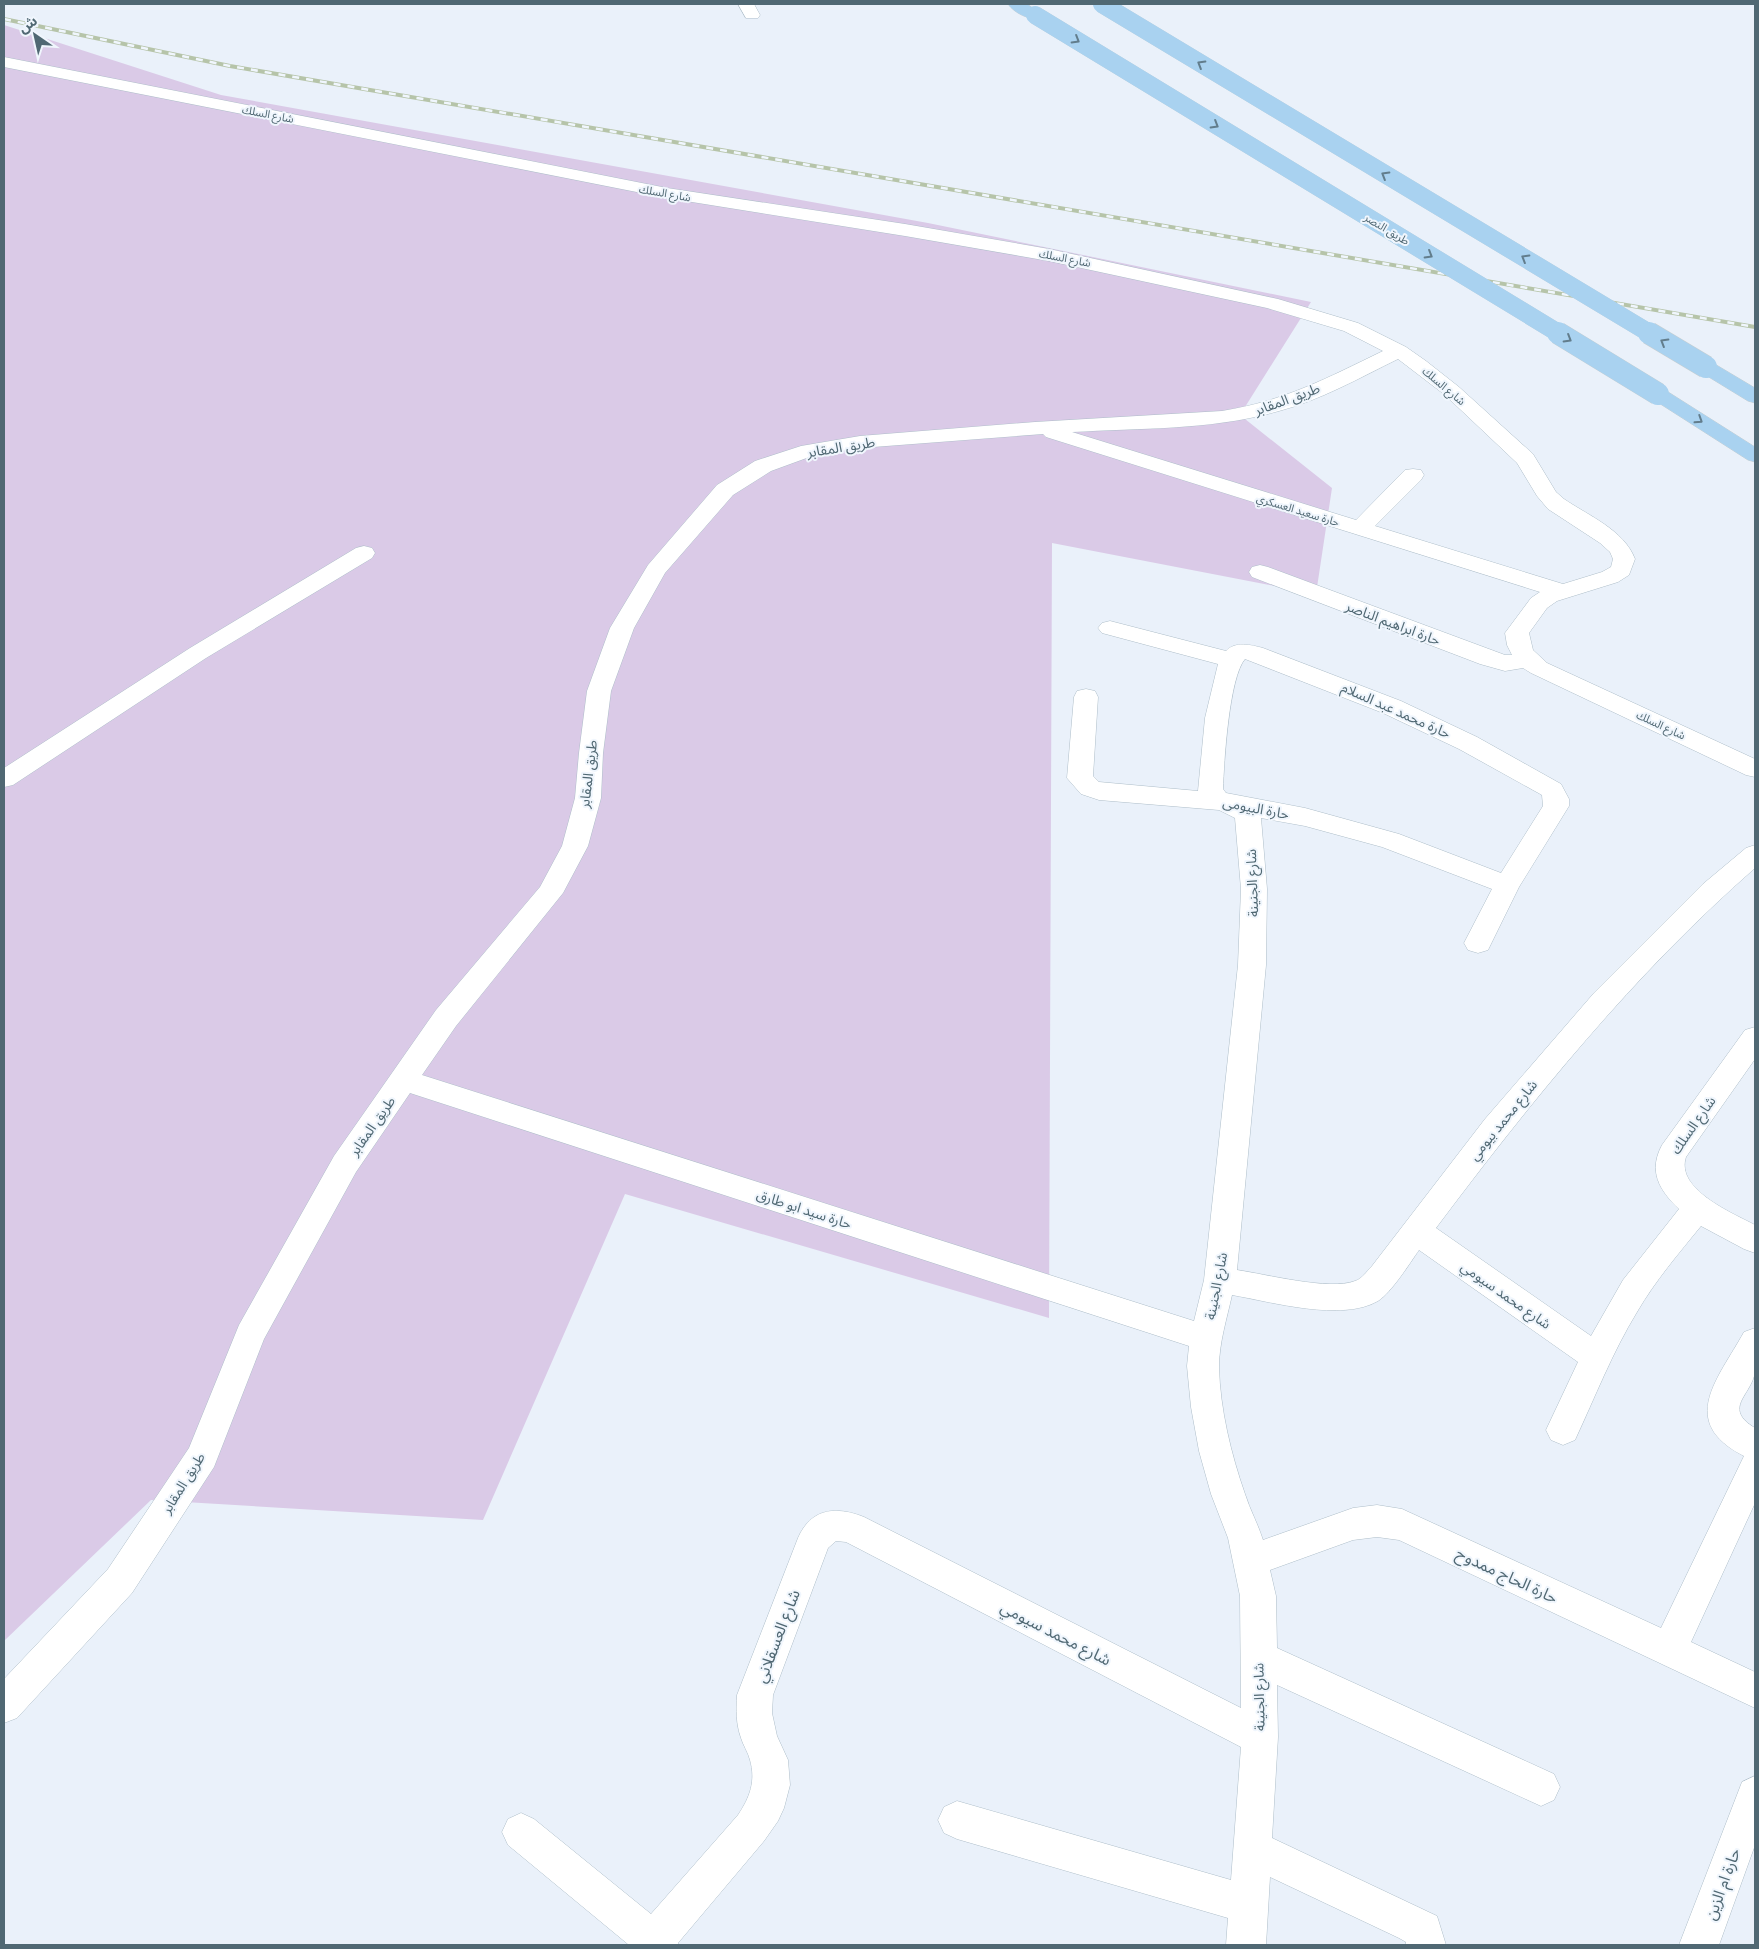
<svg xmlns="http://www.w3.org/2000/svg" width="1759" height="1949" font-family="Overpass,'Noto Sans Arabic',sans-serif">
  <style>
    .green { fill: #dacae7 }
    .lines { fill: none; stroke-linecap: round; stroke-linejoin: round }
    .service-casing { stroke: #aebec9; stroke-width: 1 }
    .minor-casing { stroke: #aebec9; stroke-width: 1 }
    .trunk-casing { stroke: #c7cfd2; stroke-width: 1 }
    .service { fill: #fff; fill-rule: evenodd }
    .minor { fill: #fff; fill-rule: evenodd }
    .trunk { fill: #a9d2f0; fill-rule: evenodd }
    .rail-casing { stroke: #b6c4a9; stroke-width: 4 }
    .rail { stroke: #f0f6fd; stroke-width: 2.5; stroke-dasharray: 7; stroke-linecap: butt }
    .trunk-bridge-far1-casing { stroke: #c7cfd2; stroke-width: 18; stroke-linecap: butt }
    .trunk-bridge-casing { stroke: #c7cfd2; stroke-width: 23; stroke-linecap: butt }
    .trunk-bridge-far1 { stroke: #a9d2f0; stroke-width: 18 }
    .trunk-bridge { stroke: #a9d2f0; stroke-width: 22 }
    .oneway { stroke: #627d8c }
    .labels { text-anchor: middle; stroke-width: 4; stroke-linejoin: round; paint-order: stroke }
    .far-street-label { font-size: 11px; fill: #506873; stroke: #f0f6fd }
    .street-label { font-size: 14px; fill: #506873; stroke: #f0f6fd }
    .near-street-label { font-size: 16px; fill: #506873; stroke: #f0f6fd }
  </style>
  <rect width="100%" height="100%" fill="#eaf1fa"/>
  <path class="green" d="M4,25L221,95L928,223L1311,302L1240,415L1332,488L1316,594L1052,543L1049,1318L625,1194L483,1520L151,1500L4,1641Z"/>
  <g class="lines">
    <defs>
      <path id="service" d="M738,4H754L760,15L758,18H746Z"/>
      <path id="minor" d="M4,57L667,188L905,224L1049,249L1278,299L1358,323L1406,347L1426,361L1459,387L1533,454L1556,492L1564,499C1589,516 1624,530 1635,559L1629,575L1618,582L1557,601L1547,608L1529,633L1533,650L1547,663L1755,759V777L1746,775L1531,673L1523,668L1505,671L1480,664L1252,577L1249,572L1252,567L1260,565L1268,567L1505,655H1512L1507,645L1505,633L1531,598L1540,592L1046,437L1043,434L860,448L812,456L771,471L733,495L665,573L634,628L611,691L603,753L601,798L588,846L563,893L456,1026L422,1075L1194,1321L1204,1280L1238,965L1241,889L1235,818L1219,810L1099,800L1081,794L1067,778L1074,697L1077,691L1086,689L1095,691L1098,697L1093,776L1099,782L1198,791L1205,718L1218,664L1102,633L1098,628L1102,623L1110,621L1226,651C1235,641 1251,645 1263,648L1401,701L1477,737L1561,784L1569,799V806L1519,887L1488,950L1478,953L1468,950L1464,943L1492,889L1382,847L1305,826L1261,818L1267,889L1266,965L1237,1270C1265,1274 1330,1291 1355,1281C1362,1279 1367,1271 1372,1266L1485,1119L1594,993L1703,884L1746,848L1755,845V868C1634,974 1532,1100 1436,1228L1591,1336L1623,1280L1679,1209C1659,1190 1648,1171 1662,1145L1745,1030L1755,1027V1059L1686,1157C1675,1189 1732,1213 1755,1225V1253L1744,1249L1701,1226C1679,1253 1655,1281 1637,1312C1612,1353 1595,1397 1575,1440L1563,1445L1551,1440L1546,1430L1578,1362L1419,1250C1410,1263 1391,1293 1378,1301C1342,1322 1272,1302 1232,1295C1227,1318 1219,1343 1219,1367C1220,1409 1231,1454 1245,1494C1250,1510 1258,1524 1263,1540L1353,1508L1377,1505L1402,1509L1661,1628L1744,1456C1677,1422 1718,1379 1744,1332L1755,1328C1755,1342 1758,1359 1755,1372C1751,1396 1722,1408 1755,1428V1503L1691,1642L1755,1672V1708L1399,1540L1377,1537L1353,1540L1270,1570L1276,1596L1277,1648L1554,1774L1560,1787L1554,1800L1541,1806L1277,1685L1278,1737L1272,1838L1437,1916L1446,1945H1406V1942L1399,1938L1270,1877L1266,1945H1226L1228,1918L957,1839L944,1833L938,1820L944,1807L957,1801L1231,1880L1241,1747L846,1542L836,1541L828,1548L773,1695L772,1713L777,1736L788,1760L790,1785L784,1808L778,1821L764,1841L678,1943L679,1945H629L508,1845L502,1832L508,1819L521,1813L534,1819L651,1914L738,1815C750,1797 756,1781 750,1760C748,1752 743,1745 741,1738C736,1724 736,1710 737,1695L798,1538C811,1508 836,1506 864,1517L1241,1708L1240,1596L1228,1538L1211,1494L1199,1451L1191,1407L1187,1366L1189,1346L410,1093L356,1172L264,1339L214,1467L132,1593L17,1718L4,1723V1679L108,1569L189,1448L239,1325L334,1156L436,1010L540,887L562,846L575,798L579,753L587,691L610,628L648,565L717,485L755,461L801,446L860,436L1035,422L1222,411C1285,401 1327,378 1383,351L1344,331L1267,308L1049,261L905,236L667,198L4,67ZM1398,359L1445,395L1517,463L1537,496L1548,509L1600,543L1610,552L1613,559L1611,567L1602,572L1563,584L1375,526L1421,480L1424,475L1421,470L1413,469L1405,470L1356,520L1072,432C1141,428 1213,430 1279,411C1321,400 1359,378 1398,359ZM1245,659L1383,713L1459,749L1542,795L1543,806L1501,873L1399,834L1305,808L1226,793L1223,789C1224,763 1229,677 1245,659Z
        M364,546L372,548L375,553L372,558L206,658L13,785L4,787V768L190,648L356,548Z
        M1755,1776V1845L1719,1945H1679L1742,1782Z"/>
      <path id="trunk" d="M1008,4H1027L1043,15L1041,18C1030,21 1014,13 1008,4Z
        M1706,361L1713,363L1755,388V403L1748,401L1699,371L1696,367L1699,363Z
        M1658,388L1665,390L1755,447V462L1748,460L1651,398L1648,394L1651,390Z"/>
    </defs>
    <use href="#service" class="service-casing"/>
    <use href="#minor" class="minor-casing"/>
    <use href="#trunk" class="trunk-casing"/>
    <use href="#service" class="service"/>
    <use href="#minor" class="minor"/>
    <use href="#trunk" class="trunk"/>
    <defs>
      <path id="rail" d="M4,19L230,66L1755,327"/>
    </defs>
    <use href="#rail" class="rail-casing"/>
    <use href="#rail" class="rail"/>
    <defs>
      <path id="trunk-bridge-far1" d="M1102,4L1651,334
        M1035,15L1560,334"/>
      <path id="trunk-bridge" d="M1558,333L1658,394
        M1649,333L1706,367"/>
    </defs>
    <use href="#trunk-bridge-far1" class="trunk-bridge-far1-casing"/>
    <use href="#trunk-bridge" class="trunk-bridge-casing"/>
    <use href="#trunk-bridge-far1" class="trunk-bridge-far1"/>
    <use href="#trunk-bridge" class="trunk-bridge"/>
  </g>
  <defs><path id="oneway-chevron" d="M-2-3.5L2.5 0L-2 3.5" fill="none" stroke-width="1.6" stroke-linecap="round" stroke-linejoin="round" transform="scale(1.25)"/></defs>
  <g class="oneway">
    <use href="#oneway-chevron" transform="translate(1076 40) rotate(31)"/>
    <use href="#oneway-chevron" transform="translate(1201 64) rotate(-149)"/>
    <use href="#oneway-chevron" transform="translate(1215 125) rotate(31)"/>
    <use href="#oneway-chevron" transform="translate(1385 175) rotate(-149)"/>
    <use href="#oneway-chevron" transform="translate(1429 255) rotate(31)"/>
    <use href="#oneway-chevron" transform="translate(1525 258) rotate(-149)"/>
    <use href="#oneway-chevron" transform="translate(1568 339) rotate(31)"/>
    <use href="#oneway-chevron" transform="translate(1664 342) rotate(-149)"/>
    <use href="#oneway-chevron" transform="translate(1699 420) rotate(33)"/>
  </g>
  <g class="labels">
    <g class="far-street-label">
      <text transform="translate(268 114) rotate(11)" y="4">شارع السلك</text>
      <text transform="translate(665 193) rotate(10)" y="4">شارع السلك</text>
      <text transform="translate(1387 229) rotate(31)" y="4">طريق النصر</text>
      <text transform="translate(1065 258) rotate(11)" y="4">شارع السلك</text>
      <text transform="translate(1444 386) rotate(40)" y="4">شارع السلك</text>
      <text transform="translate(1298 510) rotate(17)" y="4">حارة سعيد العسكري</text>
      <text transform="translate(1661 725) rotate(25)" y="4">شارع السلك</text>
    </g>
    <g class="street-label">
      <text transform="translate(1287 399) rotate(-20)" y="5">طريق المقابر</text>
      <text transform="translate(841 447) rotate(-9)" y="5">طريق المقابر</text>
      <text transform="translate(1393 623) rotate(21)" y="5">حارة ابراهيم الناصر</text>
      <text transform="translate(1396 710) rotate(24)" y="5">حارة محمد عبد السلام</text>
      <text transform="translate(588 774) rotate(-83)" y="5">طريق المقابر</text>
      <text transform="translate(1256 808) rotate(11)" y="5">حارة البيومى</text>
      <text transform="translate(1252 883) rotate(-92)" y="5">شارع الجنينة</text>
      <text transform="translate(1503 1120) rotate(-51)" y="5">شارع محمد بيومي</text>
      <text transform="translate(1693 1125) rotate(-55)" y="5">شارع السلك</text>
      <text transform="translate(372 1126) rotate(-55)" y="5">طريق المقابر</text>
      <text transform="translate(804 1209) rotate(18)" y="5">حارة سيد ابو طارق</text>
      <text transform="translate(1216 1286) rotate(-79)" y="5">شارع الجنينة</text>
      <text transform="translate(1506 1295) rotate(35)" y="5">شارع محمد سيومي</text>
      <text transform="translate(183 1483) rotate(-58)" y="5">طريق المقابر</text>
      <text transform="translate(1259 1697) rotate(-91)" y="5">شارع الجنينة</text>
    </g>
    <g class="near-street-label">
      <text transform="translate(1507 1575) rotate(25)" y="6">حارة الحاج ممدوح</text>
      <text transform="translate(1056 1633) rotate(27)" y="6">شارع محمد سيومي</text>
      <text transform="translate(777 1636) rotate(-69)" y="6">شارع العسقلاني</text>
      <text transform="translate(1722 1884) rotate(-70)" y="6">حارة ام الزين</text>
    </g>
  </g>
  <rect width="1759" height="1949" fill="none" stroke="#506873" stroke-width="10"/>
  <g transform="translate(35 35) rotate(326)" stroke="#f0f6fd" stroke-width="4" paint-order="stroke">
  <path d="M0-4L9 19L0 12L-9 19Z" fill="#506873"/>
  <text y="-8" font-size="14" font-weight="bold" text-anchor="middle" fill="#506873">ش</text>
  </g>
</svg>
